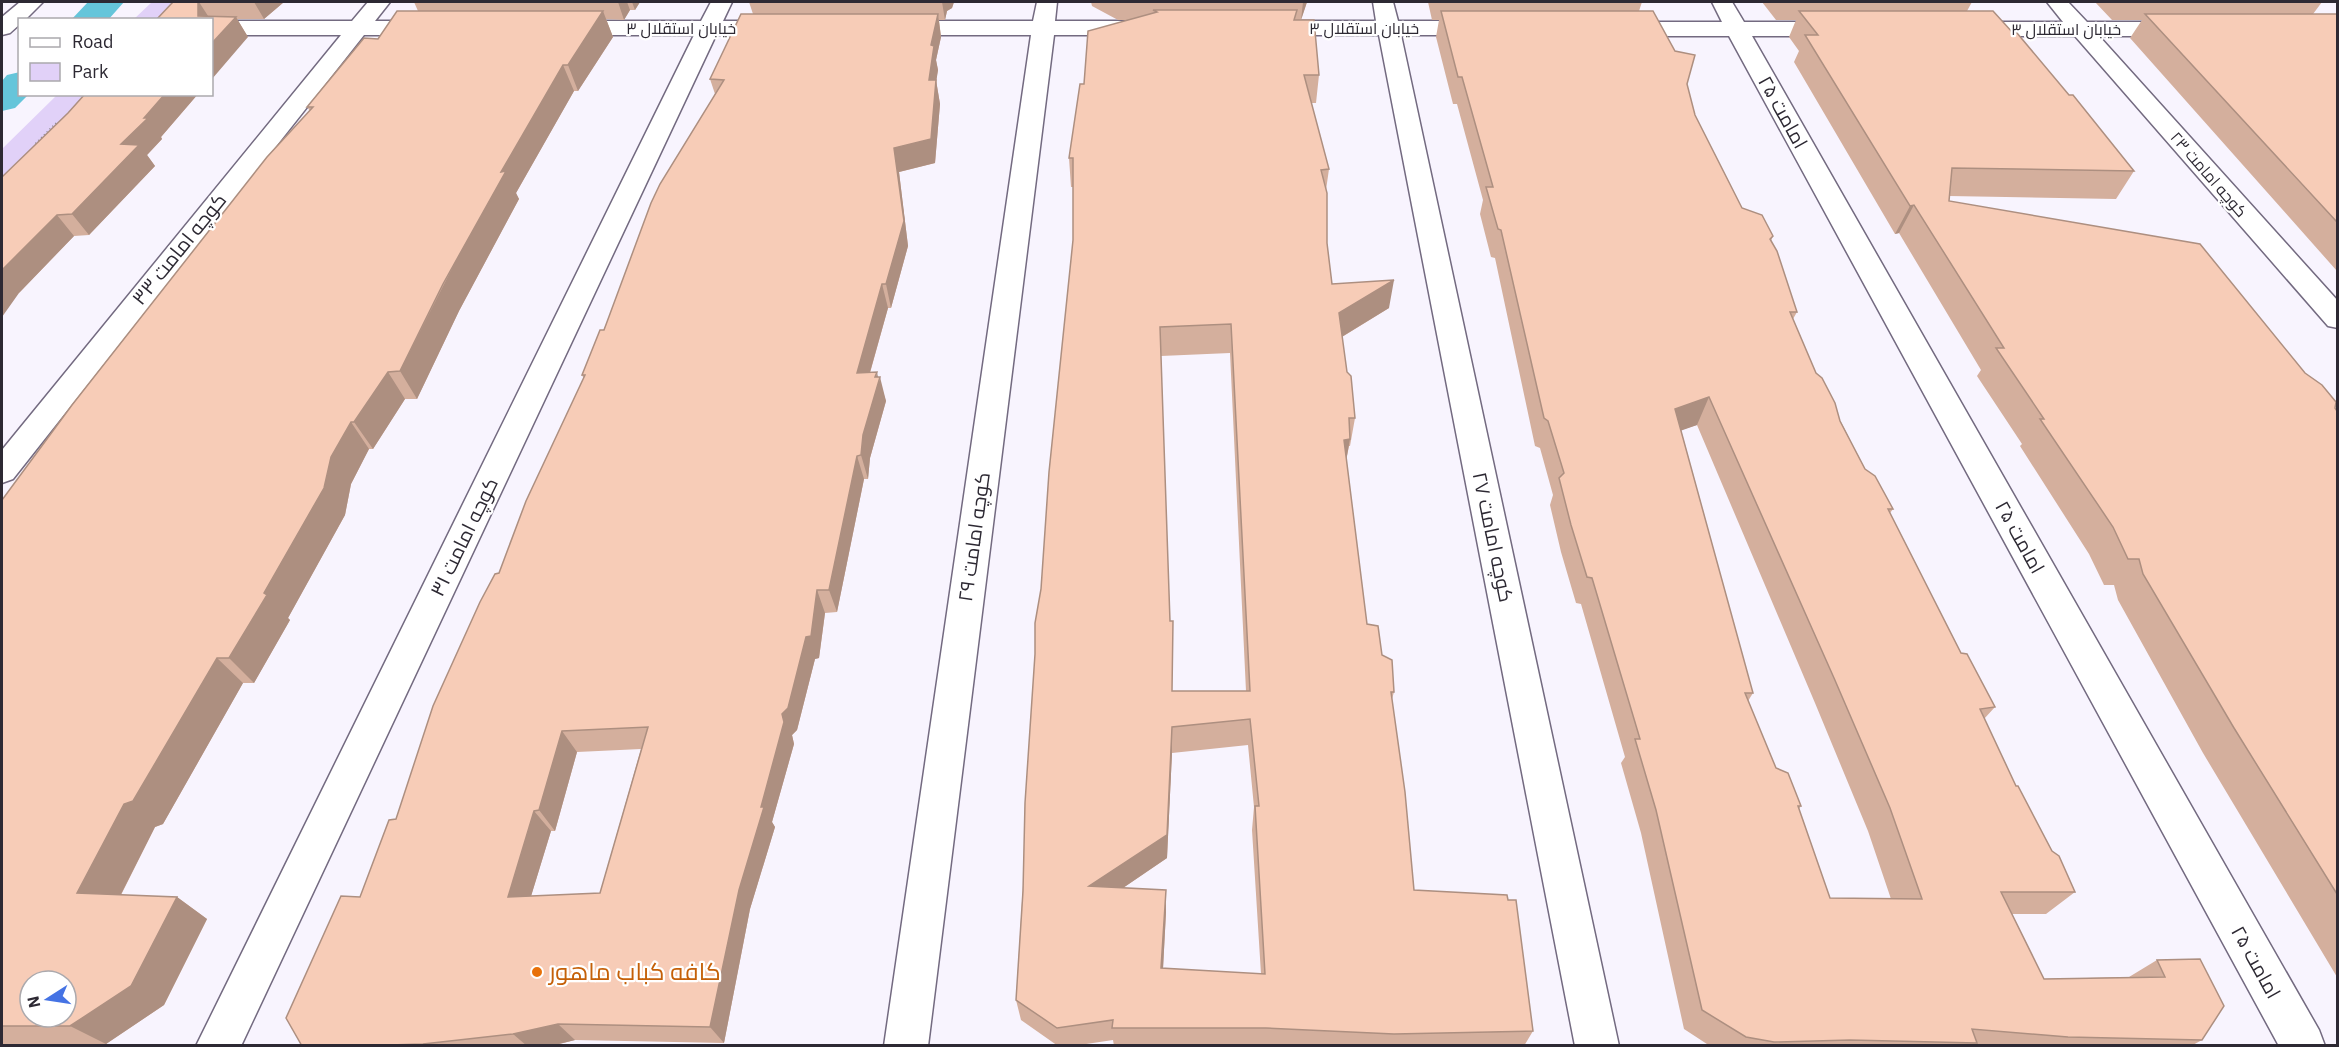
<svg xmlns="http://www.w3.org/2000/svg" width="2339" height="1047" font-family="'IBM Plex Sans',Cairo,sans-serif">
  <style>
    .green { fill: #e1d1f8 }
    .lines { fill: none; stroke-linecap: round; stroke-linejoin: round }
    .canal { fill: #65c5da; fill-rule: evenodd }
    .minor-casing { stroke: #736a80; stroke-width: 3 }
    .path { stroke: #8c8892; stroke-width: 3; stroke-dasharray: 1 3; stroke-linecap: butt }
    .minor { fill: #fff; fill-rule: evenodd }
    .wall { fill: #d4af9d; fill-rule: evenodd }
    .shaded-wall { fill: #ad8f80 }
    .building { fill: #f7ccb7; stroke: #ad8f80; stroke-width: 1.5; fill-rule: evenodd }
    .food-dot { fill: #e8710a; stroke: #fff; stroke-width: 2 }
    .labels { text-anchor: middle; stroke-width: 4.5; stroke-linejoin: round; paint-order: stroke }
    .far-street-label { font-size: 16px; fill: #2d2933; stroke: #fff }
    .street-label { font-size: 20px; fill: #2d2933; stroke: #fff }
    .near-food-label { font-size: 24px; fill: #c56008; stroke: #fff; text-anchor: start }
  </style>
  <rect width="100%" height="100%" fill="#f8f4fe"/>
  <path class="green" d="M152,2H205L187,19L133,20Z
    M57,95H114L2,210V149Z"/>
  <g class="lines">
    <path class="canal" d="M88,2H124L108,20H71Z
      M20,72V94H29L15,108L2,111V81L7,75Z"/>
    <defs>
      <path id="minor" d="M20,2H43L25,20H20V24L10,33L2,35V17Z
        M368,2H390L375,21H431L439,23L442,28L439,33L431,35H364L13,479L2,483V450L341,35H212V21H352Z
        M711,2H732L723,21H779L787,23L790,28L787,33L779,35H716L241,1046H196L694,35H563L555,33L552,28L555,23L563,21H701Z
        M1037,2H1057L1055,21H1145L1153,23L1156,28L1153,33L1145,35H1054L928,1046H884L1031,35H896L888,33L885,28L888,23L896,21H1033Z
        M1373,2H1393L1398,21H1484L1492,23L1495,28L1492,33L1484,35H1401L1619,1046H1575L1379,35H1271L1263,33L1260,28L1263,23L1271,21H1376Z
        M1712,2H1732L1744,22H1838L1846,24L1849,29L1846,34L1838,36H1752L2319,1030L2325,1046H2279L1729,36H1616L1608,34L1605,29L1608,24L1616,22H1722Z
        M2047,2H2068L2087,22H2180L2188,24L2191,29L2188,34L2180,36H2099L2338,301V328L2328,326L2075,36H1964L1956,34L1953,29L1956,24L1964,22H2063Z"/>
    </defs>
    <use href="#minor" class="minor-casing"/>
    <path class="path" d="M36,144L58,122"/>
    <use href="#minor" class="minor"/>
  </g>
  <path class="wall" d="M173,2H284L264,19H237L248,37Z
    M414,2H640L635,10H630L624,20L606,19L613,37L578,91H574L516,193L519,199L459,311L417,399H405L373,449H369L351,484L345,515L288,618L290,620L254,683H243L163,824L155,827L121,895L177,897L207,919L164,1005L106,1044L2,1045V500L310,111L307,107L418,11Z
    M749,2H954L952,8L947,11L945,20H939L941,37L936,60L938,70L936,80L940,104L935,163L899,172L908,246L891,308H888L870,373L878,377L886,401L870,458L868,479H864L837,612L825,613L819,658L815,659L797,730L792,735L794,744L772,822L775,827L750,909L724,1043L575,1040L551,1046H302L360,897L396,819L499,573L584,379L582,375L715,94L710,79L753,14ZM641,749L600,893L531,896L551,831H555L577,752Z
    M1091,2H1307L1301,20L1319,75L1316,103H1311L1329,169L1326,190L1327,243L1332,284L1389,308L1342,337L1347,372L1355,418L1350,446H1349L1346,461L1367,624L1382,655L1394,692L1392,699L1414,890L1533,1031L1524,1046H1114L1113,1040L1073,1046H1058L1021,1020L1016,1000L1041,589L1073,240V187H1071L1069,158L1084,84L1131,20H1118L1092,6ZM1230,353L1246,691H1172L1161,356ZM1248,745L1254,807L1252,830L1261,974L1163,968L1166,912L1123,888L1167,858L1172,753Z
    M1428,2H1642L1639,11L1687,84L1695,115L1742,208L1773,236L1771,241L1797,312L1793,319L1816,373L1865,469L1893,509L1890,513L1961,653L1995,707L1984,719L2016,786L2075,892L2046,914H2012L2044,979L2129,977L2157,960L2202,1040L2191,1046H1710L1684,1029L1641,833L1621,763L1625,757L1581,604L1576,603L1561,552L1550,505L1553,495L1540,448L1535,446L1495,258L1491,257L1480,214L1483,200L1457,104H1453L1436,37L1439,20H1432ZM1697,425L1815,703L1868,831L1891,899L1830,898L1799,809L1801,806L1776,768L1748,701L1753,693L1681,430Z
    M1762,2H1972L1967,11L2069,95L2134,171L2116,199L1949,196V201L2305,373L2337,411V977L2203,753L2118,600L2114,585H2104L2089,554L2020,446L2022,444L1977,376L1981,370L1899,233L1895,234L1794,62L1799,51L1789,37L1796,20H1776Z
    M2095,2H2322L2313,14H2337V271L2130,38L2142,20H2112Z
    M85,94H198L161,137L162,139L147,155L155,166L89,235L74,236L19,293L68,113Z"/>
  <path class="shaded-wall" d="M198,2H199L210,19L198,16Z
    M254,2H284L264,19Z
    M618,2H627L630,10L624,20Z
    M632,2H640L635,10Z
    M942,2H954L952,8L947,11L945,20Z
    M1303,2H1307L1301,20Z
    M603,11L613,37L578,91L568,65Z
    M938,14L941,37L936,60L938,70L933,104L929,80L931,45Z
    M236,17L248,37L212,79V43Z
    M563,65L574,91L516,193L519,199L459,311L417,399L400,371L501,172Z
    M936,80L940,104L935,163L899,172L908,246L891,308L886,284L894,148Z
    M165,94H198L161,137L162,139L147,155L155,166L89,235L72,214L121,144Z
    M1914,205L1899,233L1895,234L1910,206Z
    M57,215L74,236L19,293L2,317V270Z
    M1394,280L1389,308L1335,341L1339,313Z
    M882,284L888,308L863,397L857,373Z
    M388,372L405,399L373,449L354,422Z
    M877,372L879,382L880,377L886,401L870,458L868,479L861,455L863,435Z
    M1709,397L1697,425L1663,437L1675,409Z
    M351,422L369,449L351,484L345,515L288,618L290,620L254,683L229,658L331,457Z
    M1350,439L1345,467L1344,440Z
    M857,456L864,479L837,612L829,590Z
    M817,590L825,613L819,658L815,659L797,730L792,735L794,744L772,822L775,827L750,909L724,1043L710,1027L739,890L761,807L782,714Z
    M217,658L243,683L163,824L155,827L111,914L77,893L124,804Z
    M1172,727V753L1167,858L1092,909L1089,886Z
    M562,731L577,752L555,831L539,810Z
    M534,811L551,831L525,916L508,897Z
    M1166,890V912L1162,988L1161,968Z
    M177,897L207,919L164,1005L106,1044L70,1026Z
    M558,1024L575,1040L551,1046H527L513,1034Z"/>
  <path class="building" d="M173,2H198V16L236,17L212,43V20H156Z
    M1153,10H1297L1294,20H1314L1319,75H1304L1329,169L1321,170L1327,193V243L1332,284L1394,280L1339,313L1347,372L1351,376L1355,418H1349L1350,439L1344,440L1367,624L1378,626L1382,655L1392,660L1394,692H1391L1405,792L1414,890L1507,895L1508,900H1516L1533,1031L1394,1034L1266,1028H1112L1113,1020L1057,1028L1016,1000L1023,891L1025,803L1035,654V623L1041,589L1049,472L1073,240V158H1069L1080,84H1084L1088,31L1157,12ZM1231,324L1250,691H1172L1173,621H1170L1160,327ZM1250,719L1259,806H1255L1265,974L1161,968L1166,890L1089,886L1167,835L1172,727Z
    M397,11H603L568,65H563L501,172L506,171L443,284L400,371L388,372L354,422H351L331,457L324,488L264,593L267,595L229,658H217L133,801L124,804L77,893L177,897L131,986L70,1026H2V500L72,405L267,157L313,107H307L364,38L378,39ZM30,981H66V1017H30Z
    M1441,11H1653L1675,51L1695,55L1687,84L1695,115L1742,208L1762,215L1773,236L1770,239L1777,251L1797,312H1790L1816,373L1822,378L1835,403L1840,421L1865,469L1875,476L1893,509H1888L1961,653L1967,654L1995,707L1980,709L2016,786H2018L2052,851L2059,856L2075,892H2001L2044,979L2165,977L2157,960L2200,959L2224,1006L2202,1040L2068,1037L1972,1029L1977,1043L1850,1040L1774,1042L1746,1037L1702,1010L1656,810L1635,739H1640L1592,578L1587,577L1571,525L1559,478L1564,473L1548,421L1544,418L1501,230L1498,229L1486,187H1493L1462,77H1458ZM1709,397L1834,678L1890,808L1922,899L1830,898L1798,806H1801L1788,773L1776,768L1745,693H1753L1675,409Z
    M1799,11H1993L2013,33H2017L2069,95H2073L2134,171L1952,168L1949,201L2200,244L2305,373L2322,385L2336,402L2335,408L2337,411V894L2234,728L2143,574L2139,559H2128L2113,527L2040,419H2044L1996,348H2004L1914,205L1910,206L1805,35H1818Z
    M741,14H938L931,45L934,46L929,80H936L931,139L894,148L904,221L886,284H882L857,373L877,372L875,377H880L863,435L861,455L857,456L829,590H817L811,636L806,637L788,708L782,714L784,722L761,807H764L739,890L710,1027L558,1024L513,1034L423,1044L355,1046H302L286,1018L341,896L360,897L389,820L396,819L433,706L480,602L495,574L499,573L526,501L585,375H582L600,330H604L651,203L660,184L724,80L710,79ZM648,727L600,893L508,897L534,811L539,810L562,731Z
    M2145,14H2337V222Z
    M85,94H165L144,118H148L121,144L139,145L72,214L57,215L2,270V177L68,113Z"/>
  <circle class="food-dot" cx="537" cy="972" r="6"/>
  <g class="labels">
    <g class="far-street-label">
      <text x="681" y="34">خیابان استقلال ۳</text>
      <text x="1364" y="34">خیابان استقلال ۳</text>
      <text x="2066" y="35">خیابان استقلال ۳</text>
      <text transform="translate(2209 174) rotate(49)" y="6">کوچه امامت ۲۳</text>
    </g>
    <g class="street-label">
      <text transform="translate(1783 112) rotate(61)" y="7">امامت ۲۵</text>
      <text transform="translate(179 249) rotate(-51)" y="7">کوچه امامت ۳۳</text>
      <text transform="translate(464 537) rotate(-64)" y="7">کوچه امامت ۳۱</text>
      <text transform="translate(974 537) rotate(-82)" y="7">کوچه امامت ۲۹</text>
      <text transform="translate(1493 537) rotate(78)" y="7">کوچه امامت ۲۷</text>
      <text transform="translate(2020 537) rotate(61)" y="7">امامت ۲۵</text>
      <text transform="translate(2256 962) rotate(61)" y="7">امامت ۲۵</text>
    </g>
    <g class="near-food-label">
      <text x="549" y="980">کافه کباب ماهور</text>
    </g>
  </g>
  <rect width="2339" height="1047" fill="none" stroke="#2d2933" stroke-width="6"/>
  <rect x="18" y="18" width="195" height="78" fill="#ffffff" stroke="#aba9ad" stroke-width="1.5"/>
  <rect x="30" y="38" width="30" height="9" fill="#ffffff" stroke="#aba9ad" stroke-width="1.5"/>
  <text x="72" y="48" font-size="18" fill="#2d2933">Road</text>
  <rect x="30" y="63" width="30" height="18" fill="#e1d1f8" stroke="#aba9ad" stroke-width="1.5"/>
  <text x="72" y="78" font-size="18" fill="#2d2933">Park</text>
  <g transform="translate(48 999) rotate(258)"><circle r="28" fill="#ffffff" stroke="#aba9ad" stroke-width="1.5"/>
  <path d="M0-4.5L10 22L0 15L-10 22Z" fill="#4573e4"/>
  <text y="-9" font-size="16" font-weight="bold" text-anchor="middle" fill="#2d2933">N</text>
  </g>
</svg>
